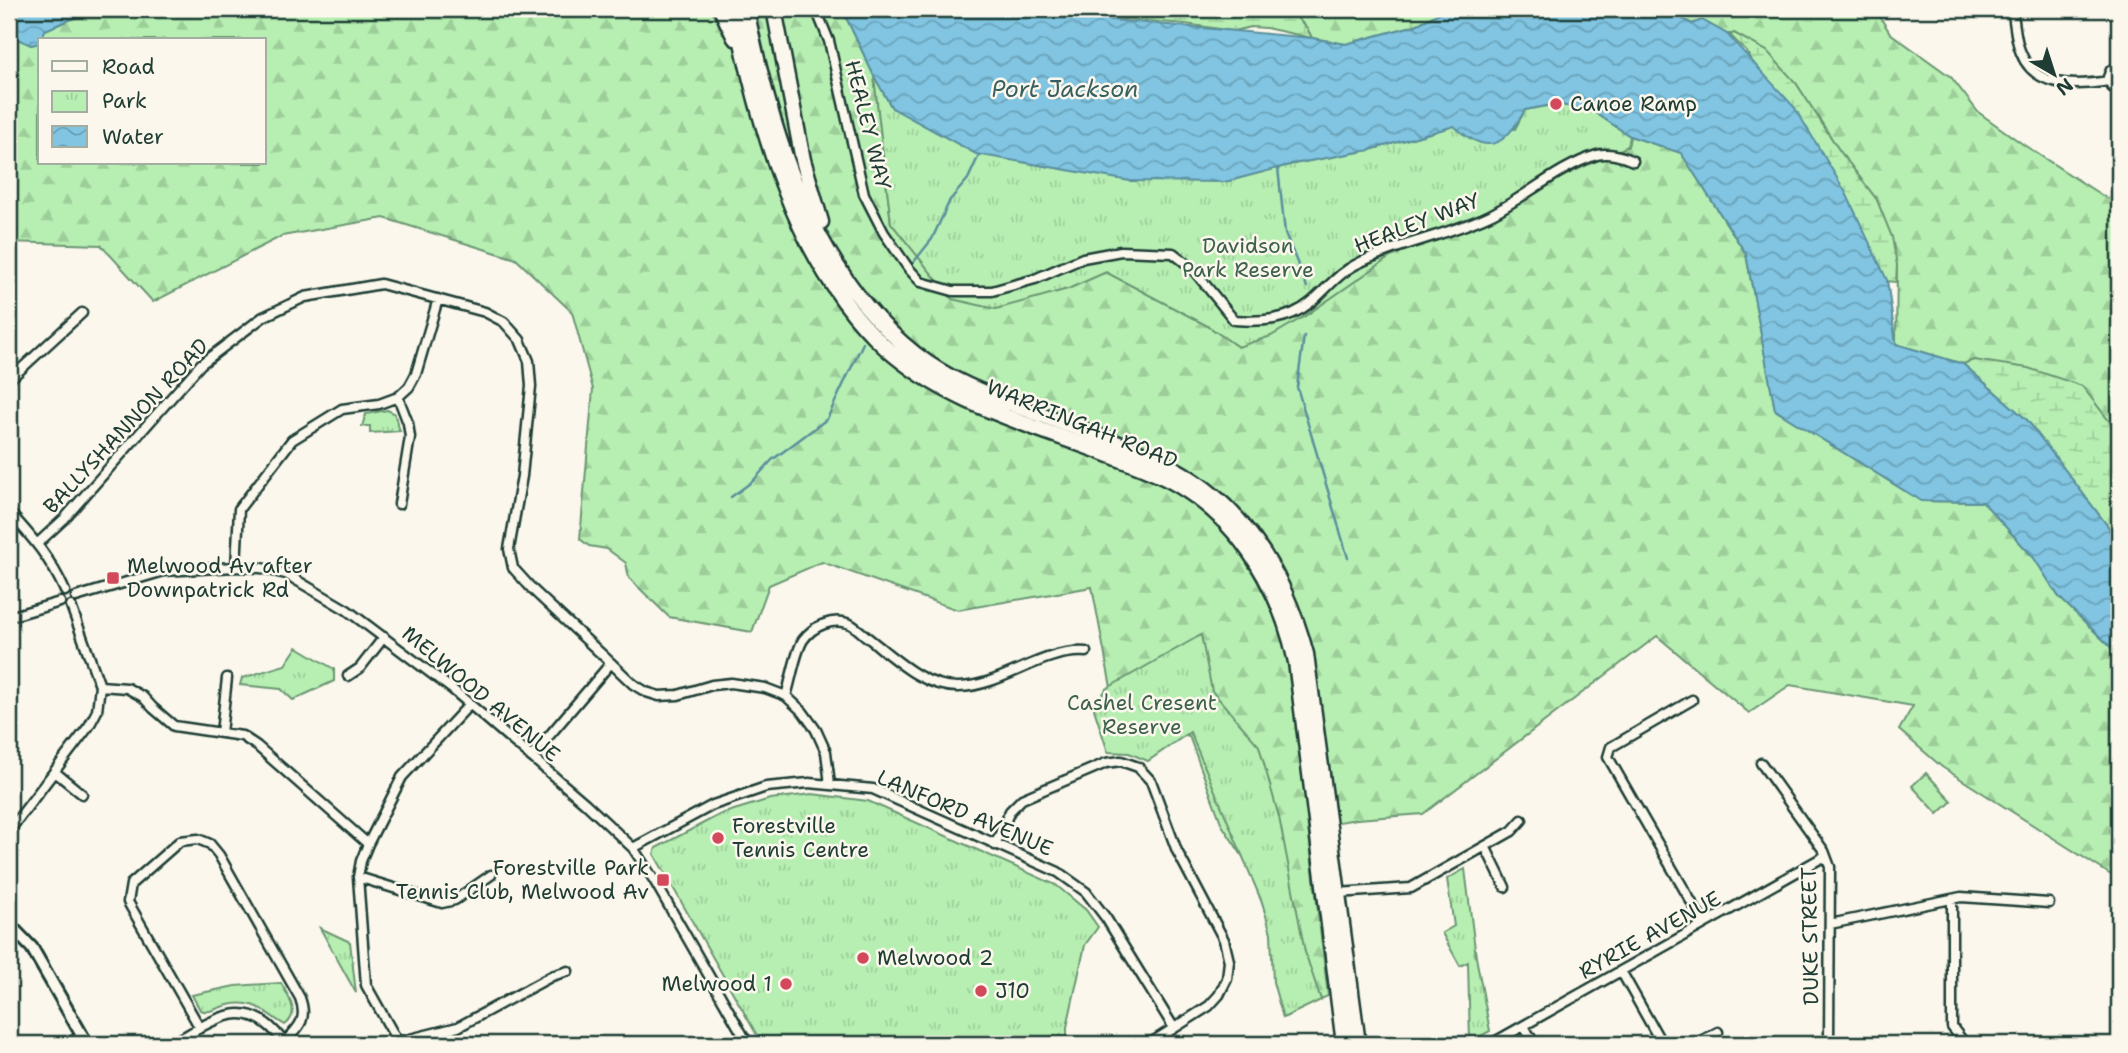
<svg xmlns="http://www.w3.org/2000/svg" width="2128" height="1053" font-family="'Shantell Sans',sans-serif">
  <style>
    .grass { fill: #b7efb2; stroke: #6b9673; stroke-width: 2 }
    .forest { fill: url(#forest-firs); stroke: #6b9673; stroke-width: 2 }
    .wetland { fill: url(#wetland-marsh); stroke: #6b9673; stroke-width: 2 }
    .park { fill: url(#park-tufts); stroke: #6b9673; stroke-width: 2 }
    .water { fill: url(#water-waves); stroke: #5a8f9c; stroke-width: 2 }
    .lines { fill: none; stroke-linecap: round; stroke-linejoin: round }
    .stream { stroke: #5a8f9c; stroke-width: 2.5 }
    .street-casing { stroke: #1f3d34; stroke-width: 13 }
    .secondary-casing { stroke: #1f3d34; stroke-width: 16 }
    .highway-casing { stroke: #1f3d34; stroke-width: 19 }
    .street { stroke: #fbf7ec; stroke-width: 8 }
    .secondary { stroke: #fbf7ec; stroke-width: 10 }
    .highway { stroke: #fbf7ec; stroke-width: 14 }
    .poi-dot { fill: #d1495b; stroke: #fbf7ec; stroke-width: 2.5 }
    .labels { text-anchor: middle; stroke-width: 5; stroke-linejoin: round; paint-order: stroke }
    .poi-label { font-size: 21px; fill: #1f3d34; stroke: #fbf7ec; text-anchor: start }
    .street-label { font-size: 21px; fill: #1f3d34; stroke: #fbf7ec }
    .park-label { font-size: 21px; fill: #3d614d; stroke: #fbf7ec }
    .water-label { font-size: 23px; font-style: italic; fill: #385f60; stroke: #fbf7ec }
  </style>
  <defs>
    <pattern id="forest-firs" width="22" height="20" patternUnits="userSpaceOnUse" patternTransform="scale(1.75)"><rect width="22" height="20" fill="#b7efb2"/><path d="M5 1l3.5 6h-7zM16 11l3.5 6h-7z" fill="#9dce9a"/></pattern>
    <pattern id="wetland-marsh" width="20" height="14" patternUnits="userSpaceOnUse" patternTransform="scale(1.75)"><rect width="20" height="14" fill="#b7efb2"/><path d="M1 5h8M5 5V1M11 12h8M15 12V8" fill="none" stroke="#9dce9a"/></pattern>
    <pattern id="park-tufts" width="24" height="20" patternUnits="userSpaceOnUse" patternTransform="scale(1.75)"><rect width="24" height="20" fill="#b7efb2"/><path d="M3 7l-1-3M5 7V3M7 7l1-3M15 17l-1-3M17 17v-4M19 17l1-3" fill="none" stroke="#9dce9a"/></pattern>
    <pattern id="water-waves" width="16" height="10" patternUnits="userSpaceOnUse" patternTransform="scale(1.75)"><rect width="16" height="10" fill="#81c5e2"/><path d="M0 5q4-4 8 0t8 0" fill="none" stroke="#69a1b8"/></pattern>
  </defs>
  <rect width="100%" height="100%" fill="#fbf7ec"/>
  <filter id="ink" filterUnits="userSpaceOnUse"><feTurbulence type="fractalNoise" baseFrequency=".0143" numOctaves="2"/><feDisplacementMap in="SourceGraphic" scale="14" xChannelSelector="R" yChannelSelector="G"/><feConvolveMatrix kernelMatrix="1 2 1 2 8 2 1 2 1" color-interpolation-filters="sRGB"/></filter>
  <g filter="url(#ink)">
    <path class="grass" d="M1926,773L1952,801L1938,814L1912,786Z"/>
    <path class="forest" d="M96,9H842L874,76L891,223L1068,289L1106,272L1208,326L1238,347L1305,316L1390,257L1628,146L1630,136L1681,153L1746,254L1775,410L1921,501L1983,502L2034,558L2059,597L2119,655V880L1942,767L1899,730L1913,706L1790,685L1749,713L1657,636L1423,814L1357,819L1308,827L1328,996L1285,1015L1273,935L1249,866L1222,825L1189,736L1116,714L1092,587L958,610L822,562L769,585L752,632L669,617L629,578L626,563L607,549L589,546L580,539L593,389L572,312L516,259L384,218L282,236L153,302L101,245L9,242V35L31,45L40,43V163H264V40H41L45,30Z
      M1288,9H1447L1416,25L1346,44L1312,38L1307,28Z
      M1687,9H1875L1890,33L1951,77L1978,112L2024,145L2106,198L2119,197V434L2082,386L1974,360L1963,364L1896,344L1897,265L1877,200L1839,150L1796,83L1735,34H1727L1702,20L1693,24L1682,19Z"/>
    <path class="wetland" d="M1082,9H1288L1307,28L1312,38L1266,28L1251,27L1234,31L1185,24L1112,18Z
      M1734,33L1767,51L1796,83L1839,150L1877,200L1892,237L1897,265L1896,282L1885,281L1746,51L1730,35Z
      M1974,360L2028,368L2082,386L2119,434V541L2027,420L1963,364Z"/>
    <path class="park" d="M874,76L892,108L1225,182L1293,164L1370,150L1454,126L1515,129L1525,110L1557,104L1594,112L1630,136L1628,146L1390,257L1305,316L1271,336L1238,347L1208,326L1106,272L1068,289L996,309L952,299L891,223Z
      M387,410L394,413L400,431L370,433V426H362L366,414Z
      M1201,635L1212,691L1259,746L1279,817L1305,952L1321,1000L1283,1018L1273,982L1271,933L1262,902L1190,732L1148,761L1129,753L1108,752L1094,709L1106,689Z
      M297,647L334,669V681L293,700L281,689L240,685L242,678L285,665Z
      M812,794L868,801L1056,885L1086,910L1098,927L1085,945L1067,1027V1044H762L654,854L656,848L721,814L770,799Z
      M1465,869L1476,957L1490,1031L1470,1042L1468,962L1460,966L1442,933L1454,926L1447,879Z
      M320,928L350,942L356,993Z
      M281,983C288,996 301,1013 285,1025C264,1013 257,999 228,1005C217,1007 211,1014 200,1010L192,995L235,986Z"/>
    <path class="water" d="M9,9H96L45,30L40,43L31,45L9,35Z
      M842,9H1081L1112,20L1312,38L1346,44L1416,25L1447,9H1687L1683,19L1692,24L1702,20L1727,34L1795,108L1846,193L1887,280L1896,344L1963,364L2027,420L2119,541V655L2059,597L2034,558L1983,502L1921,501L1775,410L1746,254L1681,153L1630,136L1594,112L1557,104L1525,110C1505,146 1488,157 1454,126L1370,150L1293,164L1225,182L1130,181L976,154L892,108L874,76Z"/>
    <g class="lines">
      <path class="stream" d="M1278,168L1285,233L1307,287
        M913,263L932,239L950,200L968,179L979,155
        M1304,336L1297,387L1348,558
        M731,497L753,481L772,460L827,419L863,343"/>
      <defs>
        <path id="street" d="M816,9L829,41L864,194L884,233L909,269L921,282L953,291H992L1035,279L1083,258L1121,251L1173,253L1191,267L1234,320C1260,322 1288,321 1310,303C1325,291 1337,274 1355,265C1398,243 1446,236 1490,215C1524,198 1560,166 1597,155C1608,152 1623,156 1633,161
          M2012,9C2015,22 2015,40 2021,53C2035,89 2077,86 2109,81
          M2119,67L2111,70L2108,77L2112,87L2119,90
          M9,380L82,313
          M398,397L408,423L410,437L399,504
          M9,512C32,537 51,559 65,591
          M38,543L64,519L201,364L263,317L305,297L381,284L485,312L504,322L520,340L529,361L531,386L522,476L509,549L513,568L533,590L611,663L633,684L646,692L659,696L678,695L712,685L731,683L765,688L786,696L803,712L816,730L826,752L830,784
          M236,567L239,509L292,440L342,409L379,404L398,397L409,387L416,374L438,299
          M76,597L164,571L236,567L261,568L286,574L347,610L452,689L585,803L633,848L654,880L748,1044
          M9,617L60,602
          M348,676L360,668L384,637
          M100,686L127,688L143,697L153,708L174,726L242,736L257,746L368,844
          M786,696C791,681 795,653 803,640C813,626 833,617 850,624C856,627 862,633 867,637C893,657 923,688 959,687C1003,686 1041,649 1086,652
          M1692,700L1611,747L1608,757L1704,924
          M221,733L227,678
          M531,757L611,663
          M1761,763L1824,851L1830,867L1829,1044
          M55,772L82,794
          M9,831L89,726L97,711L100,686L71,606
          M995,845L1010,811L1022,799L1106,763L1121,761L1138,767L1151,781L1177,851L1224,940L1229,961L1227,979L1219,995L1209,1006L1149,1044
          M1485,846L1505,887
          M633,848L713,805L766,787L809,783L873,789L1058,872L1086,892L1106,918L1174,1028
          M358,877L442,903L455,900L491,875
          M1338,893L1411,888L1512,831L1522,820
          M1952,899V1027L1965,1044
          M1830,924L1961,897L2049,903
          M1621,971L1662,1044
          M1524,1026L1534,1044
          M200,1028L128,902L131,884L180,841L198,839L210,844L219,855L300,998C308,1020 299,1027 284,1043
          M398,1042L458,1027L552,976L568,971
          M67,1044L82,1036
          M172,1044C216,1018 249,992 285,1044
          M399,1044L366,985L358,877L361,861L368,844L402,777L469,705
          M1491,1044L1825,856
          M1695,1044L1718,1032"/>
        <path id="secondary" d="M9,924L32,948L87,1044"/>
        <path id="highway" d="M721,9L735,38
          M735,9C758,123 796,266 885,347C950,406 1037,426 1117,458C1138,466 1161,474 1180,486C1243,524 1281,591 1296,662L1344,1044
          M746,9C771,133 811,272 915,354C949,381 988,395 1028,410C1072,427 1118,441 1161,462C1241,500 1284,572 1306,654L1358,1044
          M774,9L803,160L821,222"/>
      </defs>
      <use href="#street" class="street-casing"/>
      <use href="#secondary" class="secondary-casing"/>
      <use href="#highway" class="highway-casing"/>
      <use href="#street" class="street"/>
      <use href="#secondary" class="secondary"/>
      <use href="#highway" class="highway"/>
    </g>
  </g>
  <g class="poi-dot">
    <circle cx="1556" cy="104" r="7"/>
    <rect x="106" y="571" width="14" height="14" rx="3.5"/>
    <circle cx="718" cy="838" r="7"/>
    <rect x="656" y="873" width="14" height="14" rx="3.5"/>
    <circle cx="863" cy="958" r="7"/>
    <circle cx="786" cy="984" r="7"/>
    <circle cx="981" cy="991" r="7"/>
  </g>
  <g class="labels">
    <g class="poi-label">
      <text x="1570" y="111">Canoe Ramp</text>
      <text x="127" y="573">Melwood Av after<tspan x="127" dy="24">Downpatrick Rd</tspan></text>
      <text x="732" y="833">Forestville<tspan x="732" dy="24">Tennis Centre</tspan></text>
      <text x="649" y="875" text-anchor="end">Forestville Park<tspan x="649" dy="24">Tennis Club, Melwood Av</tspan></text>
      <text x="877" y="965">Melwood 2</text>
      <text x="772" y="991" text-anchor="end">Melwood 1</text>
      <text x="995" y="998">J10</text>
    </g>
    <g class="street-label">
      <text transform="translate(868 125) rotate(76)" y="7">HEALEY WAY</text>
      <text transform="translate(1417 223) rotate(-21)" y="7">HEALEY WAY</text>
      <text transform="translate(1082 424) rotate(22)" y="7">WARRINGAH ROAD</text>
      <text transform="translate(126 426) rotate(-47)" y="7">BALLYSHANNON ROAD</text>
      <text transform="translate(481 694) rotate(40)" y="7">MELWOOD AVENUE</text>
      <text transform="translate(965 813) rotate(23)" y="7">LANFORD AVENUE</text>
      <text transform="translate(1650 935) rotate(-29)" y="7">RYRIE AVENUE</text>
      <text transform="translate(1810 936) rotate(-91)" y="7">DUKE STREET</text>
    </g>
    <g class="park-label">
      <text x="1248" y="253">Davidson<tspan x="1248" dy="24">Park Reserve</tspan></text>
      <text x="1142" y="710">Cashel Cresent<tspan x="1142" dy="24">Reserve</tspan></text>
    </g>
    <g class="water-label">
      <text x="1065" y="97">Port Jackson</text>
    </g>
  </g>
  <rect width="2128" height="1053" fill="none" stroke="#fbf7ec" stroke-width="35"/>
  <rect x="18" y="18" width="2093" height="1018" fill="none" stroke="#1f3d34" stroke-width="2.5" filter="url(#ink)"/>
  <rect x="38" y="38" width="228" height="126" fill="#fbf7ec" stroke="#a3ada2" stroke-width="2"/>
  <rect x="52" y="61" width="35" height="10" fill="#fbf7ec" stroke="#a3ada2" stroke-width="2"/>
  <text x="102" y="74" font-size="21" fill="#1f3d34">Road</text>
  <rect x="52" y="91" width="35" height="21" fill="url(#park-tufts)" stroke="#a3ada2" stroke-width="2"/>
  <text x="102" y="108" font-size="21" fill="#1f3d34">Park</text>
  <rect x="52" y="126" width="35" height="21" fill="url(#water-waves)" stroke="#a3ada2" stroke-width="2"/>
  <text x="102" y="144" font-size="21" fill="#1f3d34">Water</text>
  <g transform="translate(2054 74) rotate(141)" stroke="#fbf7ec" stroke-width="5" paint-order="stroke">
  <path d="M0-5L12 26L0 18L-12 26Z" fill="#1f3d34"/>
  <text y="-10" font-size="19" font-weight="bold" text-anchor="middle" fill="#1f3d34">N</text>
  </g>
</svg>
